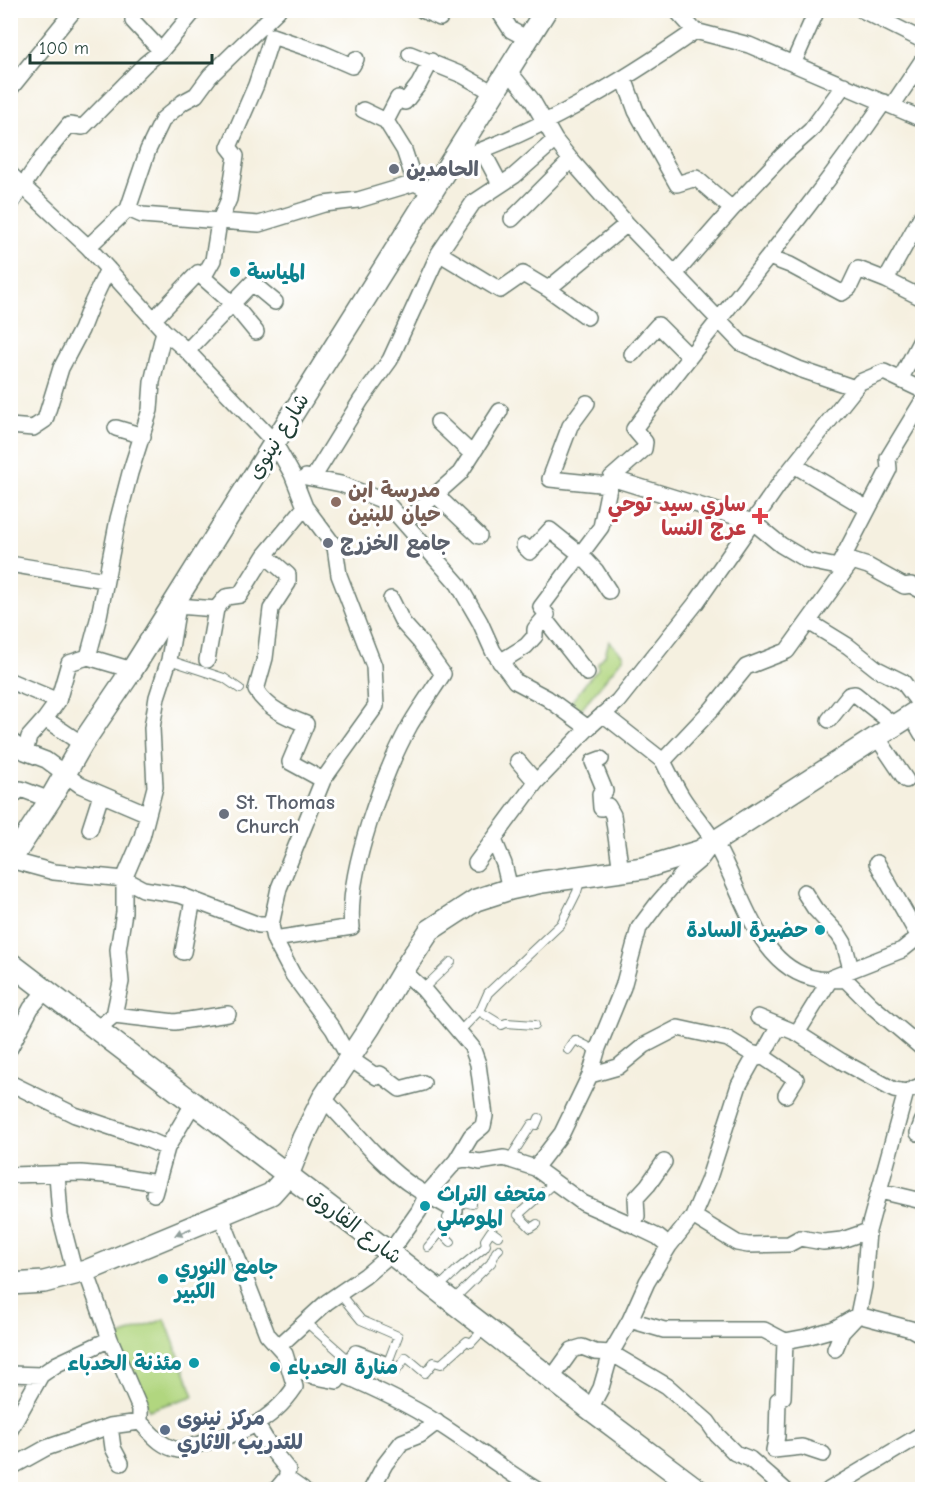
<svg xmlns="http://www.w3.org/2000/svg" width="933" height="1500" font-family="'Comic Neue','Playpen Sans Arabic',sans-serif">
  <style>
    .green { fill: #b1d67f; stroke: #688a5a; stroke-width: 1.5 }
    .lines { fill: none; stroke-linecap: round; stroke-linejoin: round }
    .lane-casing { stroke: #6a7c70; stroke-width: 10 }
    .street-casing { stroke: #6a7c70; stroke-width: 18 }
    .secondary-casing { stroke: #6a7c70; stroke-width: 24 }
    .lane { stroke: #fff; stroke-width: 8 }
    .street { stroke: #fff; stroke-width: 15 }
    .secondary { stroke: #fff; stroke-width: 21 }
    .oneway { fill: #8f9e9a }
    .worship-dot { fill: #6b7280; stroke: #fff; stroke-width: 2 }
    .culture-dot { fill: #0f9aa8; stroke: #fff; stroke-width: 2 }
    .education-dot { fill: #8d6e63; stroke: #fff; stroke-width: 2 }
    .health-dot { fill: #e0444e; stroke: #fff; stroke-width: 2 }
    .service-dot { fill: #5c6f8a; stroke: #fff; stroke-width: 2 }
    .labels { text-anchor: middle; stroke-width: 6; stroke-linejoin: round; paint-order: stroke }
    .worship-label { font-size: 21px; font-weight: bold; fill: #5b616d; stroke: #fff; text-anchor: start }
    .culture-label { font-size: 21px; font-weight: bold; fill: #0d838f; stroke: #fff; text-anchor: start }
    .street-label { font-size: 21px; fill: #1f3d34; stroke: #fff }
    .education-label { font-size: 21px; font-weight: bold; fill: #785e54; stroke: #fff; text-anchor: start }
    .health-label { font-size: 21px; font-weight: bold; fill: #be3a42; stroke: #fff; text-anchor: end }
    .service-label { font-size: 21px; font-weight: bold; fill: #4e5e75; stroke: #fff; text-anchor: start }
  </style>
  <rect width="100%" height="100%" fill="#fff"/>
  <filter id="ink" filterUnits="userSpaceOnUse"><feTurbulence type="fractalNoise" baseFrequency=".0167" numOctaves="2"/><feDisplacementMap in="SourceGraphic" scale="12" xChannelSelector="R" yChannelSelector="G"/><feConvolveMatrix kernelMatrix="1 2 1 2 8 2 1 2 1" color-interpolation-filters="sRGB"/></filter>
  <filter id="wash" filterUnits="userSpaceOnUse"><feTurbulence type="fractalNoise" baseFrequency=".008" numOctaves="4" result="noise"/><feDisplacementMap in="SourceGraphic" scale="24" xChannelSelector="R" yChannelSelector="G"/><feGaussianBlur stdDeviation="1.35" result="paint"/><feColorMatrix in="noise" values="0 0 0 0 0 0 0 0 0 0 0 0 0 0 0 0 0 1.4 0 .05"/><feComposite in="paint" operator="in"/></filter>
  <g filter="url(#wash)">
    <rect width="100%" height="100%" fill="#f5f0e0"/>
    <path class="green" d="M609,641L623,655V658L581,709L571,702C581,690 587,680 598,669V663L605,655Z
      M165,1319L194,1396L149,1410L115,1338Z"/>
  </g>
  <g filter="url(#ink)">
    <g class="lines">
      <defs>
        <path id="lane" d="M169,660L224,678L240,689
          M423,989L451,962
          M479,1011L502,1025L506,1023L535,1025
          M460,1031L481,1009L488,993L561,924L577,892L581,878
          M568,1050L575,1040L597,1051
          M509,1160L532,1124L536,1125L539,1118
          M455,1211L464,1202L472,1204
          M537,1224L531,1228L518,1215L555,1182
          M441,1232L451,1242
          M428,1247L449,1222L447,1218L453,1210
          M438,1288L457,1270L484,1248L486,1245L485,1240L491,1231L498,1236
          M339,1293L361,1320L398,1336L387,1365L397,1370L406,1357L425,1373L434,1362L441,1364L467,1341L471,1343L485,1328
          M453,1300L491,1263L496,1252L499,1249
          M306,1322L350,1361
          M359,1382L365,1367L377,1371L383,1364"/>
        <path id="street" d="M133,10V21L161,51L195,10
          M422,10L440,18
          M498,10L511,30L528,39
          M676,10L695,31
          M862,10L922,40
          M410,54L462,75L494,93
          M793,64L817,10
          M508,70L532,100L555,140L571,160L627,224L741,343L799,369L855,388
          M624,78L636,111L677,184L696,178L732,209L675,274
          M10,89L74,10
          M892,106L922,61
          M363,110L386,121L404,150L415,183
          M386,121L398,98L405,102L419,84L431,61
          M482,150L500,184
          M452,161C540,131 619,84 695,31L749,45L922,119
          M10,174L88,247L164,331L187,351L274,442L292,474L305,507L335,547L339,575L374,666L376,706L323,780L279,888L271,925L274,939L293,975L333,1029L349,1058L377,1077L380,1074L400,1089L423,1083
          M10,205L42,158L69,125L83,127L145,64L161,51
          M128,209L142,215L259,224L324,204L358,200L415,183L432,192
          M732,209L783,155L811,130L844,85
          M922,215L886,280L922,298
          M512,219L571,160
          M88,247L128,209L148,150L163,119L183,102L196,95L210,76L278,10
          M439,253L500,290L523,274L548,289
          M769,257L790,265L842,293L849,288L858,269L886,280
          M198,273L233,304L256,332
          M587,317L548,289L627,224
          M154,319L198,273L204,276L213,260L219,222L229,199L236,156L229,147L256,85L272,36L322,53L352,66L356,59
          M187,351L252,283L275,302
          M632,354L658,325L689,356
          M901,378L922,338
          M587,403L570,426L550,479L609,485
          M438,422L472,454
          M10,426L33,428L45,420L61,368L81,330L90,307L108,269
          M116,428L143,436
          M794,465L868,509
          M306,477L341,484L386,502L458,584L480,622L493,651L515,681L547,698L588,728
          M313,478L361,400L390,360L439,253L473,203L514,176L555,140
          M611,478L753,522L781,545L808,561L838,567L852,561L868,566L904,586L911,585L922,591
          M436,495L479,536
          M305,507L265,555L288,575V583L271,609L265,658L256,690C268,709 287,717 306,724L290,762L323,780
          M405,522L460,473L500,411
          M524,546L530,552L550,530L580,554L596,571L609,591
          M10,564L105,580
          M838,567L889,469L888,458L922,402
          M175,600L178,606L216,609
          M544,618L587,673
          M809,622L848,646L877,669L903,682L922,707
          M207,660L216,609L226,597L240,595L265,555
          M500,662L526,646L535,636V629L547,615L541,607L601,527L611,478L644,449L645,442L634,429C717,319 806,215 884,102
          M132,670L88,657L99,616L118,519L130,473L150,410L152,382L164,331
          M10,681L58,701L45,719
          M58,701L69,663L88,657
          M603,714L663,761L712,709L746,667L787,651L852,561
          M911,715L922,734
          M829,720L849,695L855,694L894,725
          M877,737L906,780
          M10,740L25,752
          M82,744L45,719L29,737L25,752L46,760L80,785L148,814
          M601,759L593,762L605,791L600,794L601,808L608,806L613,815L621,872
          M518,761L536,782
          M663,761C669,773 675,786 682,797C692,813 705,826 714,842C741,886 757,970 818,979C827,980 837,979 846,980L871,1005L922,1048
          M10,798L21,789L50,800
          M90,829L101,795
          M494,840L504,864L510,889
          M10,860L54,872L124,879L143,889L180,895L259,925H271
          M476,863L536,782L588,728L618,701L696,603L782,480L860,382L884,372L922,390
          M877,863L919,937
          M804,892L815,909L839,935L844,943L851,969
          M274,939L352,927C346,873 384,772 410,725C420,708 432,691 443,674L420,642L403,623L391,599
          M183,952L193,900
          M114,1015L175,1022L228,1014
          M758,1017L797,1033L841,1061L894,1090L906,1092L922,1085
          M96,1030L114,1015L121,982L118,950L124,912V879L142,837L155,787L152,728L157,697L169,660L178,606
          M797,1033L831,978L902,950L922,934
          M10,1048L31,1008L45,991
          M590,1075L618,1067L645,1045L678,1028L728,1039L751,1053L762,1056L796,1079L786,1095
          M10,1083L75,1115L146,1139L167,1148
          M323,1098C351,1126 381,1166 414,1187C427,1196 442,1202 455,1211
          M918,1133L922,1122
          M456,1161L466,1159L480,1162L504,1158L535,1168L583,1203L633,1225L658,1237L669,1246
          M535,1168L562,1133L590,1075L598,1048L623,987L639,928L657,904L682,875L701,859L709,848
          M57,1174L60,1216L75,1274
          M10,1175L81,1173L115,1176L157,1183
          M880,1191L922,1201
          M154,1194L167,1148L193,1104
          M693,1216L737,1243L748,1245L789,1244L800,1238L823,1242L842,1240L868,1231L906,1092
          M633,1225L637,1216L636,1198L648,1185L664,1162
          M86,1271L110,1339L140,1409V1422C152,1434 160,1446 178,1450C226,1436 265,1432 295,1387L285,1354L267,1334L221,1216
          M630,1320L664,1330H764L785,1341L806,1337L834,1329L858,1315L864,1286L868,1231
          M785,1341L783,1397L778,1400L777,1436L774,1450L802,1447L823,1454
          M279,1346L327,1302L365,1276L386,1258L419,1211L427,1194L456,1161L471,1136L483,1126L485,1116L478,1064L472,1047L423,989L403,971
          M835,1349L842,1332L858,1315L911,1329L922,1335
          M290,1366L316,1377L337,1381L356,1353L387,1365
          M10,1374L41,1375
          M341,1374C374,1388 406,1403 436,1422C471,1444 502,1469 537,1490
          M552,1378L572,1350L582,1347L595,1352L611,1353L667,1386L708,1422L717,1435L735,1453L750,1459L785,1490
          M590,1409L601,1388L611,1353L630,1320L647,1282L669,1246L693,1216L708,1181L739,1085L753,1060L762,1056L779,1026
          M257,1425L272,1450L288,1470L286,1478
          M110,1426L113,1448L121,1463
          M10,1430L41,1375L57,1364L110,1339
          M10,1468L46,1448L110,1426L140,1422
          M276,1490L286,1478L303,1490
          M371,1490L385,1464L402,1442L420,1435L437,1422
          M829,1490L922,1434"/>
        <path id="secondary" d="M10,861L50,800L82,744L132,670L546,10
          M10,963L390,1253L590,1409L698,1490
          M10,1284L44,1282L86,1271L271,1194L288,1175L303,1138L323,1098L370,1027L403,971L430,930L476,900L510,889L542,882L644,868L700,851L922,708"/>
      </defs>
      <use href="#lane" class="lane-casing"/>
      <use href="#street" class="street-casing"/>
      <use href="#secondary" class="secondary-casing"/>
      <use href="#lane" class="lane"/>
      <use href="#street" class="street"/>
      <use href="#secondary" class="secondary"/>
    </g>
    <defs><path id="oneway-solid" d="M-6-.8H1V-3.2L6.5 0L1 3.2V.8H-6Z" transform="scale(1.5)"/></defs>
    <use class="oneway" href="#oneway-solid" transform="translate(183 1232) rotate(158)"/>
  </g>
  <g class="worship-dot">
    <circle cx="394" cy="169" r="6"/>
    <circle cx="328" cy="543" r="6"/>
    <circle cx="224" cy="814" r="6"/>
  </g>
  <g class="culture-dot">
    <circle cx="235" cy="272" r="6"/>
    <circle cx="820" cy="930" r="6"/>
    <circle cx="425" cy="1206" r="6"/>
    <circle cx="163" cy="1279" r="6"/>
    <circle cx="194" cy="1363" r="6"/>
    <circle cx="275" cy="1367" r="6"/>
  </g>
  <circle class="education-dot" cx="336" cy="502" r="6"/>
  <path class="health-dot" d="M757 507h6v6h6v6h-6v6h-6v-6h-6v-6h6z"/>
  <circle class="service-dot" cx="165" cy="1430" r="6"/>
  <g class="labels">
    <g class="worship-label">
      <text x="406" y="176">الحامدين</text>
      <text x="340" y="550">جامع الخزرج</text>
      <text x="236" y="809">St. Thomas<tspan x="236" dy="24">Church</tspan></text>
    </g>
    <g class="culture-label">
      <text x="247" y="279">المياسة</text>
      <text x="808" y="937" text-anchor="end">حضيرة السادة</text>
      <text x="437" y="1201">متحف التراث<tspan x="437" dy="24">الموصلي</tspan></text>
      <text x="175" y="1274">جامع النوري<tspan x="175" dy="24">الكبير</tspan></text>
      <text x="182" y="1370" text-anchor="end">مئذنة الحدباء</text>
      <text x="287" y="1374">منارة الحدباء</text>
    </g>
    <g class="street-label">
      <text transform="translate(278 436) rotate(-58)" y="7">شارع نينوى</text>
      <text transform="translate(355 1226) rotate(37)" y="7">شارع الفاروق</text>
    </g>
    <g class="education-label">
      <text x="348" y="497">مدرسة ابن<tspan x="348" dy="24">حيان للبنين</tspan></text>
    </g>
    <g class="health-label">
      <text x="746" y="511">ساري سيد توحي<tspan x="746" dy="24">عرج النسا</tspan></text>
    </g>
    <g class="service-label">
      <text x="177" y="1425">مركز نينوى<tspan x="177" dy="24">للتدريب الاثاري</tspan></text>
    </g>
  </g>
  <rect width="933" height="1500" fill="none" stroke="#fff" stroke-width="36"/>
  <path d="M30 54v9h182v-9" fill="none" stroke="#1f3d34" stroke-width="3"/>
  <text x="39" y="54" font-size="18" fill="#1f3d34" stroke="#ffffff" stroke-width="4.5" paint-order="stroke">100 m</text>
</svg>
